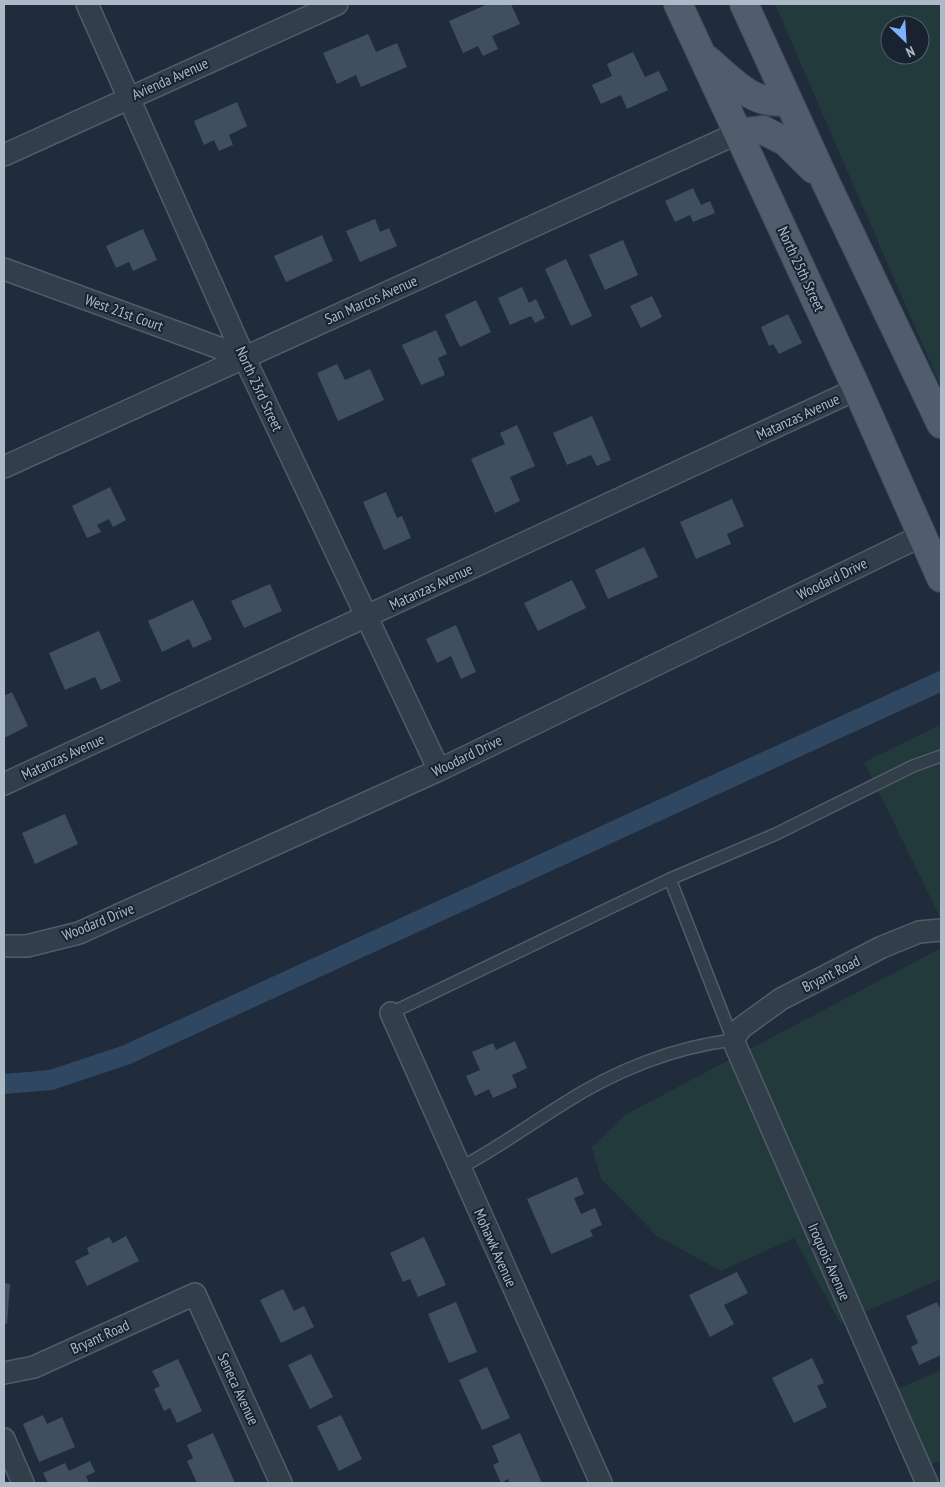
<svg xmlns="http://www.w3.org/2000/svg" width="945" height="1487" font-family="'PT Sans Narrow',sans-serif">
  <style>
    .green { fill: #223a3c; fill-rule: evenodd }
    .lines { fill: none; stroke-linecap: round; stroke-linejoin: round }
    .canal { stroke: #304762; stroke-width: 20 }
    .building { fill: #404f60 }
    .lane-casing { stroke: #515c69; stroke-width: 14 }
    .street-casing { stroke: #515c69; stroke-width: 24 }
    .primary-casing { stroke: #3d4755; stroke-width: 30 }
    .lane { stroke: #333e4b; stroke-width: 11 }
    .street { stroke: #333e4b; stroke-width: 21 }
    .primary { stroke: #515d6c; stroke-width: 28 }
    .labels { text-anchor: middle; stroke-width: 4; stroke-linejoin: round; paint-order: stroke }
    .street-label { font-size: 15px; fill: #aeb9c8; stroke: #192330 }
  </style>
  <rect width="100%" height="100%" fill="#202c3b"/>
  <path class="green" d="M775,4H941V387L778,11ZM890,25H920V55H890Z
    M938,726L941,732V919L864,762Z
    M941,948V1279L840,1323L794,1238L721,1271L657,1236L601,1179L592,1147L625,1115Z
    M941,1370V1460L918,1470L879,1397Z"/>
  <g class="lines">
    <path class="canal" d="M4,1084L51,1080L126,1055L941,681"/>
  </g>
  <path class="building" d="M488,4H511L520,24L492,36L498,49L483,56L478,46L463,53L449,21Z
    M368,34L376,52L397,43L407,67L361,87L356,75L337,84L323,53Z
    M633,52L645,77L659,71L668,90L627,109L621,95L601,104L592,85L612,76L607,64Z
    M237,102L247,126L229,135L233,145L219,151L214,140L204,145L194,121Z
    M693,188L701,205L710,201L715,213L693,222L690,215L675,222L665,201Z
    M375,219L380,232L389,228L397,246L360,262L346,231Z
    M143,229L157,260L133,271L129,262L116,268L106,246Z
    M322,235L333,261L286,282L274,256Z
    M623,240L638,275L605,290L589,255Z
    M566,259L592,316L571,326L545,269Z
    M522,287L529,303L536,299L545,318L535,323L531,316L510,325L498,298Z
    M652,296L662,317L641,328L630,306Z
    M476,300L491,332L460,347L445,315Z
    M788,314L802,343L779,354L773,344L769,346L761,327Z
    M436,330L447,354L438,358L445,375L421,385L402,345Z
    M337,364L345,380L370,369L384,400L338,421L317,373Z
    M592,416L611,460L597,466L591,455L567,465L553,433Z
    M517,425L535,466L510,477L520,501L495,513L471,459L505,444L500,433Z
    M110,487L126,520L113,527L109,519L97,525L101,532L87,538L72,506Z
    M386,492L397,518L402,516L411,538L384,550L363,502Z
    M732,499L744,526L727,534L731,544L696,559L680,522Z
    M644,547L658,577L608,599L595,570Z
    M572,580L586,608L538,631L524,603Z
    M270,584L282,611L244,628L231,601Z
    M193,600L212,639L193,648L189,639L162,652L148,621Z
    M456,625L476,672L461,679L451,656L437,663L426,639Z
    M99,631L121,681L101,690L95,677L65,690L49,653Z
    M12,692L28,726L4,738V696Z
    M65,814L78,844L35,864L22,833Z
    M515,1041L527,1068L512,1075L517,1087L493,1098L489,1089L475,1096L466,1076L480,1070L472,1052L493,1043L496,1050Z
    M577,1177L584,1194L574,1198L581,1214L595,1208L602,1225L590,1230L593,1236L551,1254L527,1199Z
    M126,1236L139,1261L87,1286L75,1261L89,1254L87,1248L109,1237L113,1243Z
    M424,1237L446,1285L418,1297L410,1279L403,1282L390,1253Z
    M737,1272L748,1293L724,1305L734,1324L710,1337L689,1295Z
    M4,1283L10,1284L7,1324L4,1323Z
    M283,1289L294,1311L304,1306L314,1327L281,1343L260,1300Z
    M456,1302L477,1352L449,1363L428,1314Z
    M937,1302L941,1311V1355L919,1365L911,1347L918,1343L906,1316Z
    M311,1354L333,1397L310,1409L288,1365Z
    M812,1358L824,1383L817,1386L827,1407L794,1423L772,1378Z
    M178,1359L202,1411L177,1423L170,1408L164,1411L154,1389L160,1386L152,1371Z
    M487,1367L510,1418L482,1430L459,1380Z
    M43,1415L47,1424L62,1417L75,1447L39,1462L23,1424Z
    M341,1415L362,1459L339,1471L317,1426Z
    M213,1433L235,1483H197L187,1461L193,1458L187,1445Z
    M520,1433L542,1483H510L508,1479L501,1483L493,1465L499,1462L492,1446Z
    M90,1461L95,1472L86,1476L89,1483H48L43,1473L65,1463L69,1471Z"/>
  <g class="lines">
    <defs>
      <path id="lane" d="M391,1013L670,879L776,834L913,766L941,756
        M460,1168C496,1149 529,1125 563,1104C614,1071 674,1047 733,1040L670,879"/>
      <path id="street" d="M87,4L244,357L439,770
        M4,155L337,4
        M4,269L244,357
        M4,467L738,133
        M4,784L857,389
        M4,946H27L79,933L439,770L921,536
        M391,1013L601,1483
        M4,1373L34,1367L195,1294L281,1483
        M4,1439L23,1483
        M927,1483L733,1040L741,1028L781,999L882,947L919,932L941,930"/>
      <path id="primary" d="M678,4L857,389L941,578
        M744,4L827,185L941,424
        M708,60C730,79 756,109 788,100
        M738,133L763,130L786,142L813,169"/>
    </defs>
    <use href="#lane" class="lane-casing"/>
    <use href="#street" class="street-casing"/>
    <use href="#primary" class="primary-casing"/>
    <use href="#lane" class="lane"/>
    <use href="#street" class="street"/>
    <use href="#primary" class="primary"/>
  </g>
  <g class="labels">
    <g class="street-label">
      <text transform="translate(170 79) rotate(-24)" y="5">Avienda Avenue</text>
      <text transform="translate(801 269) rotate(65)" y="5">North 25th Street</text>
      <text transform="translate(371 300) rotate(-24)" y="5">San Marcos Avenue</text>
      <text transform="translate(124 313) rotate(20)" y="5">West 21st Court</text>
      <text transform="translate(259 389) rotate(65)" y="5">North 23rd Street</text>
      <text transform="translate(798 417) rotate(-25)" y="5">Matanzas Avenue</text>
      <text transform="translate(832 579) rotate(-26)" y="5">Woodard Drive</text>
      <text transform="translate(431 587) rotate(-25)" y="5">Matanzas Avenue</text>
      <text transform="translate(467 756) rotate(-26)" y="5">Woodard Drive</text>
      <text transform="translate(63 757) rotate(-25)" y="5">Matanzas Avenue</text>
      <text transform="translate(98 922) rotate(-22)" y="5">Woodard Drive</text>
      <text transform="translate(831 974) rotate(-27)" y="5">Bryant Road</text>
      <text transform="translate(495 1248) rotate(66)" y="5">Mohawk Avenue</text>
      <text transform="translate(829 1262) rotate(66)" y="5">Iroquois Avenue</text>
      <text transform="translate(100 1337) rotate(-24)" y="5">Bryant Road</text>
      <text transform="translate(238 1389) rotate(65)" y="5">Seneca Avenue</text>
    </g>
  </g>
  <rect width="945" height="1487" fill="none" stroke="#aeb9c8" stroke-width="10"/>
  <g transform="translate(905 40) rotate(155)"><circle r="24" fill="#192330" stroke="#555f6d"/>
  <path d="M0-4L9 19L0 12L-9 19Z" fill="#7cb2ff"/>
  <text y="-8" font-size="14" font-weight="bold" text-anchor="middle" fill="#aeb9c8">N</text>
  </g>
</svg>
